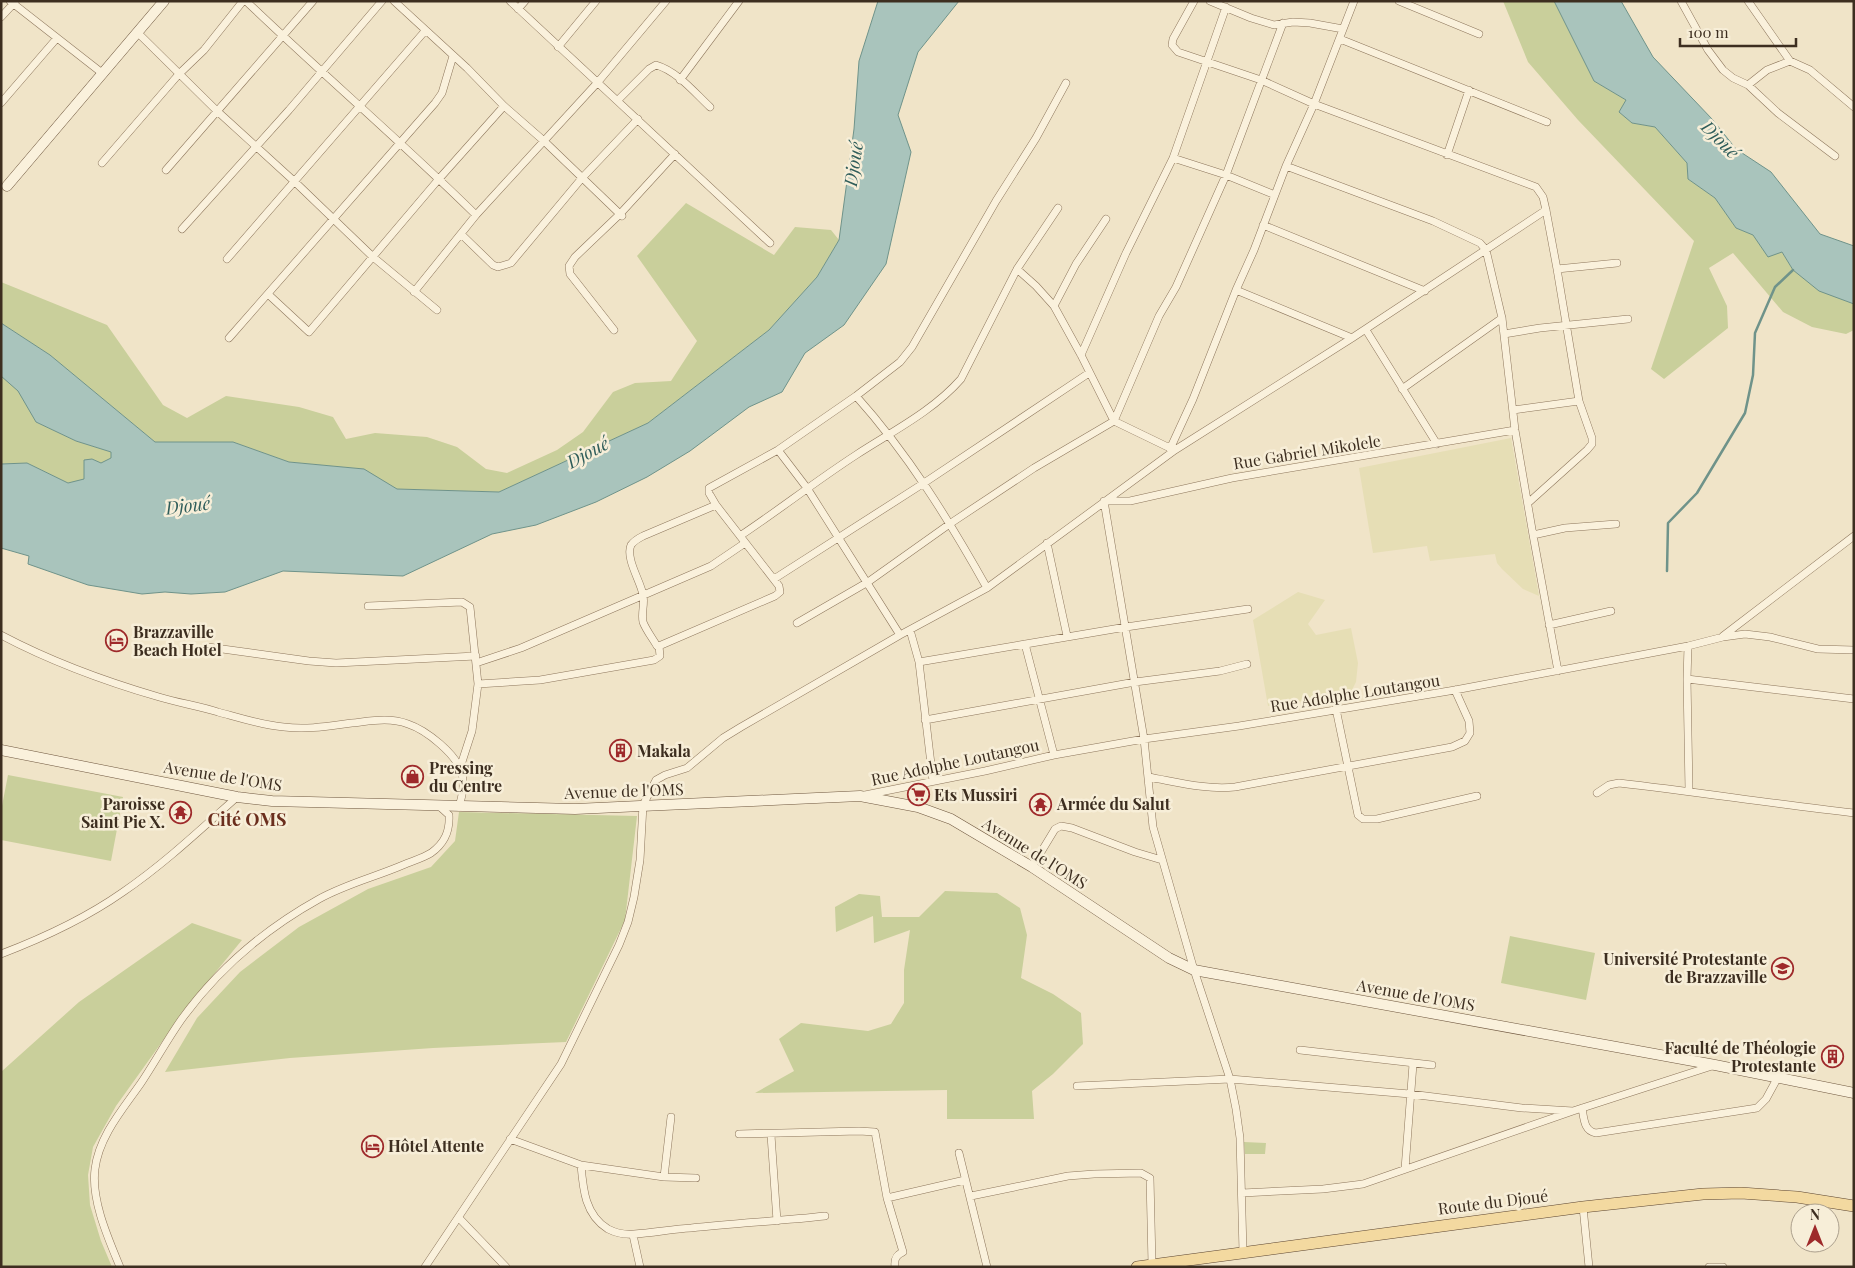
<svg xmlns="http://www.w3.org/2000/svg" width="1855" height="1268" font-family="'Playfair Display',serif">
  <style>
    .farmland { fill: #e6deb5 }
    .green { fill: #c9cf9b }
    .water { fill: #a9c4bc; stroke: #6f938a }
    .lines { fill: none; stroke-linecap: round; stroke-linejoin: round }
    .stream { stroke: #6f938a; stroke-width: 2.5 }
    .street-casing { stroke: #8d765c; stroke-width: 8 }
    .secondary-casing { stroke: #6f573f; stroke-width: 11 }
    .primary-casing { stroke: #5b4430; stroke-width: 12 }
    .street { stroke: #faf1dc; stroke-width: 7 }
    .secondary { stroke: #faf1dc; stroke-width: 10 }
    .primary { stroke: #f3d9a0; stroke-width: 11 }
    .labels { text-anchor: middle; stroke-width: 5; stroke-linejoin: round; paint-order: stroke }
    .street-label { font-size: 16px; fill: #3d2e20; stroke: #f7eed8 }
    .poi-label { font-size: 16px; font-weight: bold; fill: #3d2e20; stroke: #f7eed8; text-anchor: start }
    .water-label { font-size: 18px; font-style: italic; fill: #2f5d5a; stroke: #f7eed8 }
    .neighbourhood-label { font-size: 18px; font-weight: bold; fill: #6b2e1e; stroke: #f7eed8 }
  </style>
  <rect width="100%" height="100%" fill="#f0e4c8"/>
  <path class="farmland" d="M1511,438L1539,596L1523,589L1502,569L1497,563L1495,554L1430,561L1427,546L1373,553L1359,468Z
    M1298,592L1325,600L1308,624L1316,635L1351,628L1358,663L1356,682L1352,690L1344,695L1268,706L1253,620Z"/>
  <path class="green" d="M1503,1H1554L1594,81L1626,100L1619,112L1632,123L1655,127L1687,163L1688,179L1715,198L1736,228L1753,235L1768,256L1782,252L1793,270L1819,290L1854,304V330L1846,334L1812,327L1783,312L1733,253L1709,268L1727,306L1728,328L1664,379L1651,369L1694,241L1578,120L1528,62Z
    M686,203L774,255L795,227L831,230L839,240L817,277L769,330L648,423L499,492L397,489L360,469L289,462L233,442H155L50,355L1,323V282L107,325L163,405L187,418L226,396L299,407L333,417L346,439L375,433L427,437L457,447L486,469L507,473L557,450L583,432L613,392L635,383L671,381L697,341L637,256Z
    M1,376L19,391L36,422L76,441L111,452V458L101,464L92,459L84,480L68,483L27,463L1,464Z
    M8,775L123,797L111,861L1,840V811Z
    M459,812L637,816L625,920L566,1042L433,1048L290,1058L165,1072L197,1018L240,972L299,927L368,889L431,867L455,841Z
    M945,891L997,893L1020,908L1027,935L1021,978L1053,994L1081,1013L1083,1044L1053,1074L1032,1091L1034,1119H947V1090L755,1093L794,1071L779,1039L801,1023L868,1031L891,1024L904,1003V970L910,930L874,943L873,916L836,932L835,907L859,894L880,896L882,917H919Z
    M192,923L242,940L187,1007L116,1106L93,1147L88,1175L90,1205L101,1241L112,1267H1V1072L79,1002Z
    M1510,936L1595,953L1586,1000L1501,983Z
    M1244,1142L1266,1143L1265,1154H1245Z"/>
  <path class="water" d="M878,1H959L918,52L898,115L911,152L886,264L844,325L805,353L782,392L749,407L690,451L647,477L596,502L536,525L492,534L403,576L283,571L225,592L191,594L165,592L142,594L88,585L28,564L29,556L1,548V464L27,463L68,483L84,479V460L92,459L101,463L111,458V452L76,441L36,422L18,391L1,376V323L50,355L155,442H233L289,462L364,469L397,489L499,492L648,423L769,330L817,277L839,240L854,129L859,61Z
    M1554,1H1621L1653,57L1712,119L1736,149L1771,172L1820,234L1854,246V304L1819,291L1793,270L1782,252L1768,257L1753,235L1736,228L1715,198L1688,179L1687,163L1655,127L1632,123L1619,112L1626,100L1594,81Z"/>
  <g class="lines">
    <path class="stream" d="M1667,571L1668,523L1697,493L1745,413L1753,375L1755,333L1775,287L1793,270"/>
    <defs>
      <path id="street" d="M10,1L102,73
        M246,1C322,74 402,142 476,215
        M394,1L467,68L504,106L544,141L622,216
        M510,1L770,243
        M1194,1L1173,39L1172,45L1178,52L1261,80L1314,104L1536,187L1543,197L1546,210L1557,269L1579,401L1592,438V444L1587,450L1528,503
        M1210,1L1251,18L1274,25L1293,22L1310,23L1343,29
        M1399,1L1479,34
        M1681,1L1708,50L1723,70L1733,78L1748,85L1778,113L1835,156
        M1748,1L1790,61L1810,70L1854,107
        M518,9L525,1
        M1,17L15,2
        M138,33L216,110L295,182L373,257L437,310
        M1340,39L1547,122
        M558,47L596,1
        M680,80L739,1
        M1748,85L1767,70L1790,61
        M618,100L649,69L656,65C677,71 694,92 710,107
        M1,103L57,38
        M1447,155L1469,90
        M1173,158L1226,175L1275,195
        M102,163L179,74L204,50L243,1
        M1286,166L1433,221L1480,243L1486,250L1502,318L1515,430L1533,535L1558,671
        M166,170L313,1
        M1263,225L1425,291
        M182,229L289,110L382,1
        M461,234L493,265L498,267L511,263L582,178L638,119
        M227,259L425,31
        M1017,269L1036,286L1054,306L1081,355L1114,421L1174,450
        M1557,269L1617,263
        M1236,290L1352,338
        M414,292L476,215L598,82L666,1
        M269,295L309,332L438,180L504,106
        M1054,306L1076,264L1106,219
        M614,330L570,274L569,266L575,257L620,214L675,154
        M1366,330L1437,444
        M1504,334L1540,328L1628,319
        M229,338L435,103L442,93L453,56
        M1081,355L1126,253L1173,158L1226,7
        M1402,389L1502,318
        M856,396C908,454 949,520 987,588
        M1513,410L1579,401
        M1170,449L1193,399L1236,290L1254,250L1286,166L1314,104L1354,1
        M778,450L807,488L900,635
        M1533,535L1565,528L1616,524
        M740,536C779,510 816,481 856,455C891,432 932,412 961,379L1017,269L1058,208
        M1047,543L1067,636
        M774,579L924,483L1089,373
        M368,606L462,602L470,607L478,684L540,680L654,660L660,656L659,646H657C653,639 646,630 643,622C641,613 645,604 643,595C641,582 625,558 631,545C634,541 639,538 643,536L716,505
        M797,623L868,582L951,523L1034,468L1114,421L1159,316L1176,287L1226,175L1283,23
        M1549,625L1611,611
        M910,630L919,662L933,781
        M1,635C52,662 104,681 159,697C179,703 199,706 218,712C240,718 261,725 284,727C307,730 329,726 352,723C371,721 389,717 408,724C426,730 457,754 462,774C465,785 462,796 459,807
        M1723,636L1854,536
        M1025,644L1054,755
        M659,646L775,596L780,592L779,586L716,505L709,493V488L778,450L856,396L900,362L912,347L996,201L1036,138L1066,83
        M1688,646L1687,679L1689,790
        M208,647L309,661L336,663L476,656
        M919,662L1126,627L1248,609
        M476,663L521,648L711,566L745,543
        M1687,679L1854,699
        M1336,709L1358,815L1363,819H1377L1477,796
        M925,720L1135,682L1220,671L1247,664
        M460,768L472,731L478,684
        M1148,777C1177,782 1206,790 1235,787L1452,747L1465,741L1470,733L1469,721L1455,690
        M1597,793L1609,785L1619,783C1697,792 1775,804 1854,813
        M865,795L985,771L1054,755L1144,739L1239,726L1455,690L1688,646L1723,637L1745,634L1770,637L1818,649L1854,650
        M1032,867L1055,829L1061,826L1072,828L1135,852L1162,860
        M1,954C43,938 86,918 123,892C164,864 200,830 237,797
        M1300,1050L1432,1065
        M1077,1086L1230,1079L1410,1094L1522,1108L1573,1111
        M1582,1108C1584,1119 1584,1131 1596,1133L1757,1108L1766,1099L1778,1077
        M739,1134L859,1131L875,1132L887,1198L903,1252C896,1255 894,1259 895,1267
        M771,1135L777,1221
        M510,1139L581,1165L664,1177L696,1178
        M959,1153L987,1267
        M581,1165C583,1189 585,1215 608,1229C616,1233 625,1235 634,1234C653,1233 672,1229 691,1228C736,1223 780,1221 825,1216
        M1405,1169L1413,1064
        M664,1177L671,1117
        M1242,1193L1323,1189L1363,1184L1573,1111L1712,1066
        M971,1196L1068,1176L1094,1174L1141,1173L1150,1178L1152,1264
        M887,1198L965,1180
        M1583,1207L1589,1267
        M459,1218L506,1267
        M633,1235L640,1267
        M1243,1252L1240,1138L1236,1109L1230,1079L1194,970L1153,827L1144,739L1104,501H1130L1232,478L1515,430
        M120,1267C108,1238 91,1200 95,1169C99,1136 123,1109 141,1083C155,1062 167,1040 181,1020C218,969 265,929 319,899C346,884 375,877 403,865C412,861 423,858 431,853C445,843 450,831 449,815L439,806
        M425,1267L561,1064L619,945L628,922L634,897L640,860L643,805L656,780L665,775L687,768L723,738L741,727L900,635L987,588L1175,450L1352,338L1546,210
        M1709,1267H1723"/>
      <path id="secondary" d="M7,186L164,1
        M1,750L237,797L272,801L575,809L860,796L918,807L951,819L1032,867L1169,958L1194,970L1715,1065L1854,1093"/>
      <path id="primary" d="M1137,1267L1583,1207L1703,1194L1741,1193L1797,1197L1854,1206"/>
    </defs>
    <use href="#street" class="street-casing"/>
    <use href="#secondary" class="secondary-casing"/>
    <use href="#primary" class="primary-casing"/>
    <use href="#street" class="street"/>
    <use href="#secondary" class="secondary"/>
    <use href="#primary" class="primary"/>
  </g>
  <defs>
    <symbol id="hotel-ring" viewBox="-11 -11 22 22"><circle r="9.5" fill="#f7eed8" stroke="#9e2a2b" stroke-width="1.5"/><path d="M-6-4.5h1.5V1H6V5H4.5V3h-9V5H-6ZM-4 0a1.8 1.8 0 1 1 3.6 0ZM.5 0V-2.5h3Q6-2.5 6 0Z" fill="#9e2a2b"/></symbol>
    <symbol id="building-ring" viewBox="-11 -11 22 22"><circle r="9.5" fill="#f7eed8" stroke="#9e2a2b" stroke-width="1.5"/><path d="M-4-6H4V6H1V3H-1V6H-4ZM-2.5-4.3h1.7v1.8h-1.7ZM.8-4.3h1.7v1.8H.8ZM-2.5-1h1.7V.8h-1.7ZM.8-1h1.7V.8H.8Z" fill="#9e2a2b"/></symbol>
    <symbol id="shop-ring" viewBox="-11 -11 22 22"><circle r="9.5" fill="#f7eed8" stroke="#9e2a2b" stroke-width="1.5"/><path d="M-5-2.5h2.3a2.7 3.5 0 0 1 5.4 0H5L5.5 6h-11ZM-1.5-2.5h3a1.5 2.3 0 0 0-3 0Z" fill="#9e2a2b"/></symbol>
    <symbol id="supermarket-ring" viewBox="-11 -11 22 22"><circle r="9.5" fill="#f7eed8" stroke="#9e2a2b" stroke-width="1.5"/><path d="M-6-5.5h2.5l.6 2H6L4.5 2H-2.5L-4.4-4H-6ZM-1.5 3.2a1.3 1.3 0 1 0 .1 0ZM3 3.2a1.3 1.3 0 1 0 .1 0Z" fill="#9e2a2b"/></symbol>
    <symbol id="temple-ring" viewBox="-11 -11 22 22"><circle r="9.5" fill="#f7eed8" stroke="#9e2a2b" stroke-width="1.5"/><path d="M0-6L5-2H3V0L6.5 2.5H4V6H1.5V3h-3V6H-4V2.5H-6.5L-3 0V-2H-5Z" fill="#9e2a2b"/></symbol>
    <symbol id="university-ring" viewBox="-11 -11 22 22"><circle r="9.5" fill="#f7eed8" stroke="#9e2a2b" stroke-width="1.5"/><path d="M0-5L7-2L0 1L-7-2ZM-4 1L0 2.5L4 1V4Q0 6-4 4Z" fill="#9e2a2b"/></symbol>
  </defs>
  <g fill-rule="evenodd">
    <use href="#hotel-ring" x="104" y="628" width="25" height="25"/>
    <use href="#building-ring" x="608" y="738" width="25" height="25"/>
    <use href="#shop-ring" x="400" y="764" width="25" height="25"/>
    <use href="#supermarket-ring" x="906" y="782" width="25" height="25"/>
    <use href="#temple-ring" x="1028" y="792" width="25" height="25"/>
    <use href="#temple-ring" x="168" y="800" width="25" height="25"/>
    <use href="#university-ring" x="1770" y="956" width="25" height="25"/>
    <use href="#building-ring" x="1820" y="1044" width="25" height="25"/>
    <use href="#hotel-ring" x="360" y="1134" width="25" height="25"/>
  </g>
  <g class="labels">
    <g class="street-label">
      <text transform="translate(1307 452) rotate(-9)" y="6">Rue Gabriel Mikolele</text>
      <text transform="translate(1355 693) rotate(-9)" y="6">Rue Adolphe Loutangou</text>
      <text transform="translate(955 762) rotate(-12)" y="6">Rue Adolphe Loutangou</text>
      <text transform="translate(223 776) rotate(9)" y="6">Avenue de l'OMS</text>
      <text transform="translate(624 791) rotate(-2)" y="6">Avenue de l'OMS</text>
      <text transform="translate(1035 853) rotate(32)" y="6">Avenue de l'OMS</text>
      <text transform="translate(1416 995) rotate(10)" y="6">Avenue de l'OMS</text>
      <text transform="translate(1493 1202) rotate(-7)" y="6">Route du Djoué</text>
    </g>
    <g class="poi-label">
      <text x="133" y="638">Brazzaville<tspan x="133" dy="18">Beach Hotel</tspan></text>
      <text x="637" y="757">Makala</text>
      <text x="429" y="774">Pressing<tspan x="429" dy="18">du Centre</tspan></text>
      <text x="934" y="801">Ets Mussiri</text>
      <text x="165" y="810" text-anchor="end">Paroisse<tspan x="165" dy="18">Saint Pie X.</tspan></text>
      <text x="1057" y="810">Armée du Salut</text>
      <text x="1767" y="965" text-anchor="end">Université Protestante<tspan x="1767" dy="18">de Brazzaville</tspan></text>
      <text x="1816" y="1054" text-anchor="end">Faculté de Théologie<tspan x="1816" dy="18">Protestante</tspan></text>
      <text x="388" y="1152">Hôtel Attente</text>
    </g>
    <g class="water-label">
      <text transform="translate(1720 140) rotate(45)" y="6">Djoué</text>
      <text transform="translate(854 164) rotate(-82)" y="6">Djoué</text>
      <text transform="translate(588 453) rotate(-29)" y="6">Djoué</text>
      <text transform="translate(188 506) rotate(-7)" y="6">Djoué</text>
    </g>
    <g class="neighbourhood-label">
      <text x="247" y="826">Cité OMS</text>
    </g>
  </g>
  <rect width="1855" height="1268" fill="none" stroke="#3d2e20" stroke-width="5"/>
  <g transform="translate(1815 1228)"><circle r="24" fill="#f7eed8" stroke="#ada18e"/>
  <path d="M0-4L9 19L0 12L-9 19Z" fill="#9e2a2b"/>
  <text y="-8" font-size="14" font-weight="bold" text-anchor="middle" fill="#3d2e20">N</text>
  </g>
  <path d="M1680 38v8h116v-8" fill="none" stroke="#3d2e20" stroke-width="2.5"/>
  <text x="1688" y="38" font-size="15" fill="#3d2e20" stroke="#f7eed8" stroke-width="4" paint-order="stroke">100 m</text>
</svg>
